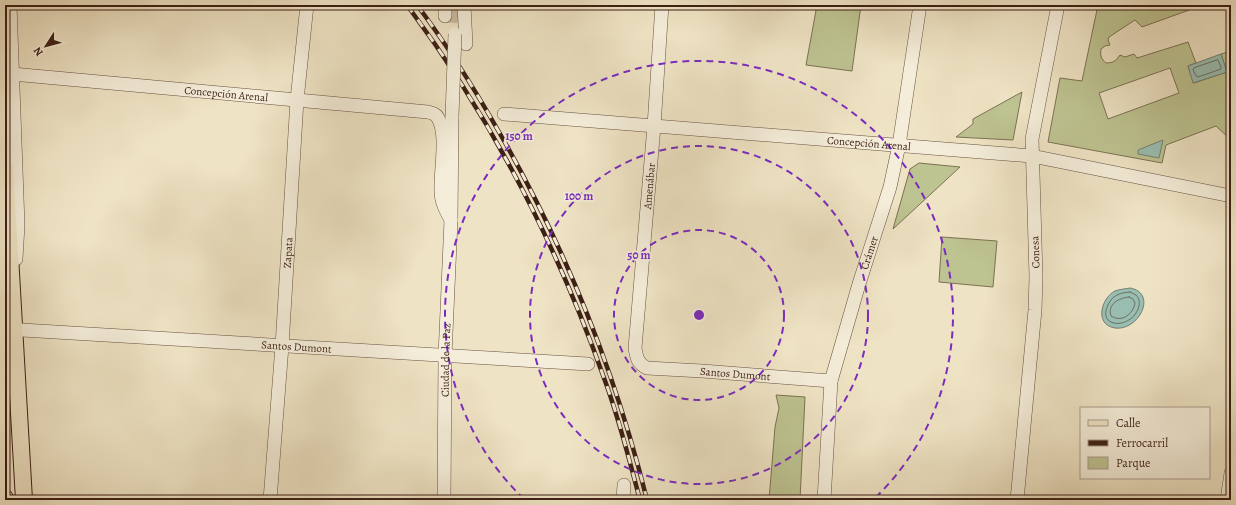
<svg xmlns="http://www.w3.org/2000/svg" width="1236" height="505" font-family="Alegreya,serif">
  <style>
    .green { fill: #bdc391; stroke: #7c7153; fill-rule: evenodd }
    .water { fill: #99beb1; stroke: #747e73 }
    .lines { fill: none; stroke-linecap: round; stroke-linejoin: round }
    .shore { stroke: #6a6e63; stroke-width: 1 }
    .minor-tunnel { stroke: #cabca1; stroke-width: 13; stroke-dasharray: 13 6; stroke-linecap: butt }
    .minor-casing { stroke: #685041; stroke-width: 14 }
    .major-casing { stroke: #3c1f15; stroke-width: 18 }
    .minor { stroke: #f4edd9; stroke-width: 13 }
    .major { stroke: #eee3c4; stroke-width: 16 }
    .rail-casing { stroke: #3c1f15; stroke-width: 4.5 }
    .rail { stroke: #f4edd9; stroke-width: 3; stroke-dasharray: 9; stroke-linecap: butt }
    .minor-bridge-casing { stroke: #685041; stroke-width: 14; stroke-linecap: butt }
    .minor-bridge { stroke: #f4edd9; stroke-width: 13 }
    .ring { fill: none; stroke: #7b2cbf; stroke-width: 2; stroke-dasharray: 7 5 }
    .labels { text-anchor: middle; stroke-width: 3.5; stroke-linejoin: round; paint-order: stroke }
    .street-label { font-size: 11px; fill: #3c1f15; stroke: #f4edd9 }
    .centre { fill: #7b2cbf; stroke: #f4edd9; stroke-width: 2 }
    .ring-label { font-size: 12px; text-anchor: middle; font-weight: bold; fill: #7b2cbf; stroke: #f4edd9; stroke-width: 3.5; stroke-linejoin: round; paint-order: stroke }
  </style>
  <rect width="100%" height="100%" fill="#eee3c4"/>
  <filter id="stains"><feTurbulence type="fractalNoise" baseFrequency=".005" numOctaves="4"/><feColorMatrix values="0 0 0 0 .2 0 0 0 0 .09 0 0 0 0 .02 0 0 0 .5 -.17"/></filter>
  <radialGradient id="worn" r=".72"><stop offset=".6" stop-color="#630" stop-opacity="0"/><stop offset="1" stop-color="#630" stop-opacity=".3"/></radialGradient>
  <path class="green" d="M817,5H861L852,71L806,65Z
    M1098,5H1203L1142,27L1135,20L1109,37L1108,40L1110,45L1105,46L1101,49C1100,55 1101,59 1106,63C1113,63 1116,61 1120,55L1125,57L1134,54L1137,58L1188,42L1196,63L1188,66L1194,83L1227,72L1221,54L1231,51V140L1216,126L1166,145L1162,163L1048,142L1060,78L1082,81ZM1170,68L1179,93L1108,119L1099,93Z
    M1022,92L1013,140L956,137L973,124V119Z
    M919,163L960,167L893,229L910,169Z
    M942,237L997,241L993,287L939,282Z
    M776,395L805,397L800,500H769L775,427L779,408Z"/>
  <path class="water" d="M1221,54L1227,72L1193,83L1188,66Z
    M1163,140L1159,158L1138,154V150Z
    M1130,288C1158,293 1139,331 1115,328C1094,325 1101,298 1115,291C1120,289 1125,289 1130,288Z"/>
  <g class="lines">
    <path class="shore" d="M1218,60L1221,67V69L1198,77L1196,76L1193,70L1194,68Z
      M1130,292L1136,295C1140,299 1140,304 1138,309C1130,330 1095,328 1109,303C1114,294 1121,293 1130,292Z
      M1129,297L1133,299L1135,303C1133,314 1122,323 1111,316C1107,304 1119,298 1129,297Z"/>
    <path class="minor-tunnel" d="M445,16L463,17"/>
    <defs>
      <g id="minor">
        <path d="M10,5L18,225L16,259"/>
        <path d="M464,5L466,44"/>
        <path id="s1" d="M662,5L654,126L635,348C637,358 637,363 647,368L702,371L831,381"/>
        <path d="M445,16V5"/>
        <path id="s2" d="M12,74L428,112C432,113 436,114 438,118C448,135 440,171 441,191C441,202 446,211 451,220"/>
        <path id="s3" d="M504,114L1032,156L1231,196"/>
        <path id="s4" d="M5,329L588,364"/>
        <path id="s5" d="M270,500L282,346L297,100L307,5"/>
        <path id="s6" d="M444,500L445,356L451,220L452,116"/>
        <path d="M623,500L624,485"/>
        <path id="s7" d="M824,500L831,381L859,284L890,187L899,145L920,5"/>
        <path d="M1017,500L1035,310L1036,277L1032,139L1058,5"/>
        <path d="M1227,500L1231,473"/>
      </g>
      <path id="major" d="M5,168L24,500
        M5,498V500"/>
    </defs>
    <use href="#minor" class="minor-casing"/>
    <use href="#major" class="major-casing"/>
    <use href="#minor" class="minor"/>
    <use href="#major" class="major"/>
    <defs>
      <path id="rail" d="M407,5C491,118 557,245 604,378C619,418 629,459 640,500
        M417,5C447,45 474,88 499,132C565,247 615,371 647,500"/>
    </defs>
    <use href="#rail" class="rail-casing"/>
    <use href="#rail" class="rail"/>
    <defs>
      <path id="minor-bridge" d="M452,116L455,34"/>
    </defs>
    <use href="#minor-bridge" class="minor-bridge-casing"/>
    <use href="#minor-bridge" class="minor-bridge"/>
  </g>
  <g class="ring">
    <circle cx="699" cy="315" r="85"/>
    <circle cx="699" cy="315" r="169"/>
    <path d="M524 499A254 254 0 1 1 874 499"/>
  </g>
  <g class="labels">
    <g class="street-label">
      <text dy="4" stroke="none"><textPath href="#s2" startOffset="215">Concepción Arenal</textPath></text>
      <text dy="4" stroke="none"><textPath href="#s3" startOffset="366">Concepción Arenal</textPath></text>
      <text transform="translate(649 186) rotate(-85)" y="4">Amenábar</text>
      <text dy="4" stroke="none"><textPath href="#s5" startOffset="248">Zapata</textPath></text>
      <text transform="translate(1035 252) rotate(-92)" y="4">Conesa</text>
      <text dy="4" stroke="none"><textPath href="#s7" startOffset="253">Crámer</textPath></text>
      <text dy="4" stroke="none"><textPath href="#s4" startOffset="292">Santos Dumont</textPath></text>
      <text dy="4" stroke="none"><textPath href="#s6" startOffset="140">Ciudad de la Paz</textPath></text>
      <text dy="4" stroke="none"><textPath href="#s1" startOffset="457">Santos Dumont</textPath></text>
    </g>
  </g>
  <circle cx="699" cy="315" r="6" class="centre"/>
  <g class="ring-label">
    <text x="519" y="140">150 m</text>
    <text x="579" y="200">100 m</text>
    <text x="639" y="259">50 m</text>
  </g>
  <rect width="1236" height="505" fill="none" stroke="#eee3c4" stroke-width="20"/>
  <rect x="6" y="6" width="1224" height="493" fill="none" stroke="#3c1f15" stroke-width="2"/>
  <rect x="10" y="10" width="1216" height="485" fill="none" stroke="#3c1f15"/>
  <rect x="1080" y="407" width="130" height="72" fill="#f4edd9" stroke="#aa9b8b"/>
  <rect x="1088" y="420" width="20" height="6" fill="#eee3c4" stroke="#aa9b8b"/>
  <text x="1116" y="427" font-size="12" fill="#3c1f15">Calle</text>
  <rect x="1088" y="440" width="20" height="6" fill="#3c1f15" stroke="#aa9b8b"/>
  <text x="1116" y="447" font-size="12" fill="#3c1f15">Ferrocarril</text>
  <rect x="1088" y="457" width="20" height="12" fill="#bdc391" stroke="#aa9b8b"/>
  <text x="1116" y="467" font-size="12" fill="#3c1f15">Parque</text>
  <g transform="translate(46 46) rotate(234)" stroke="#f4edd9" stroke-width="3" paint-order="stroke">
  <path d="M0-3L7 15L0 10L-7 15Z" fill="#3c1f15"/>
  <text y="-6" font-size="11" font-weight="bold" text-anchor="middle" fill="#3c1f15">N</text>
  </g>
  <rect width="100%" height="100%" filter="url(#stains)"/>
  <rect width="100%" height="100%" fill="url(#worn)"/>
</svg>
